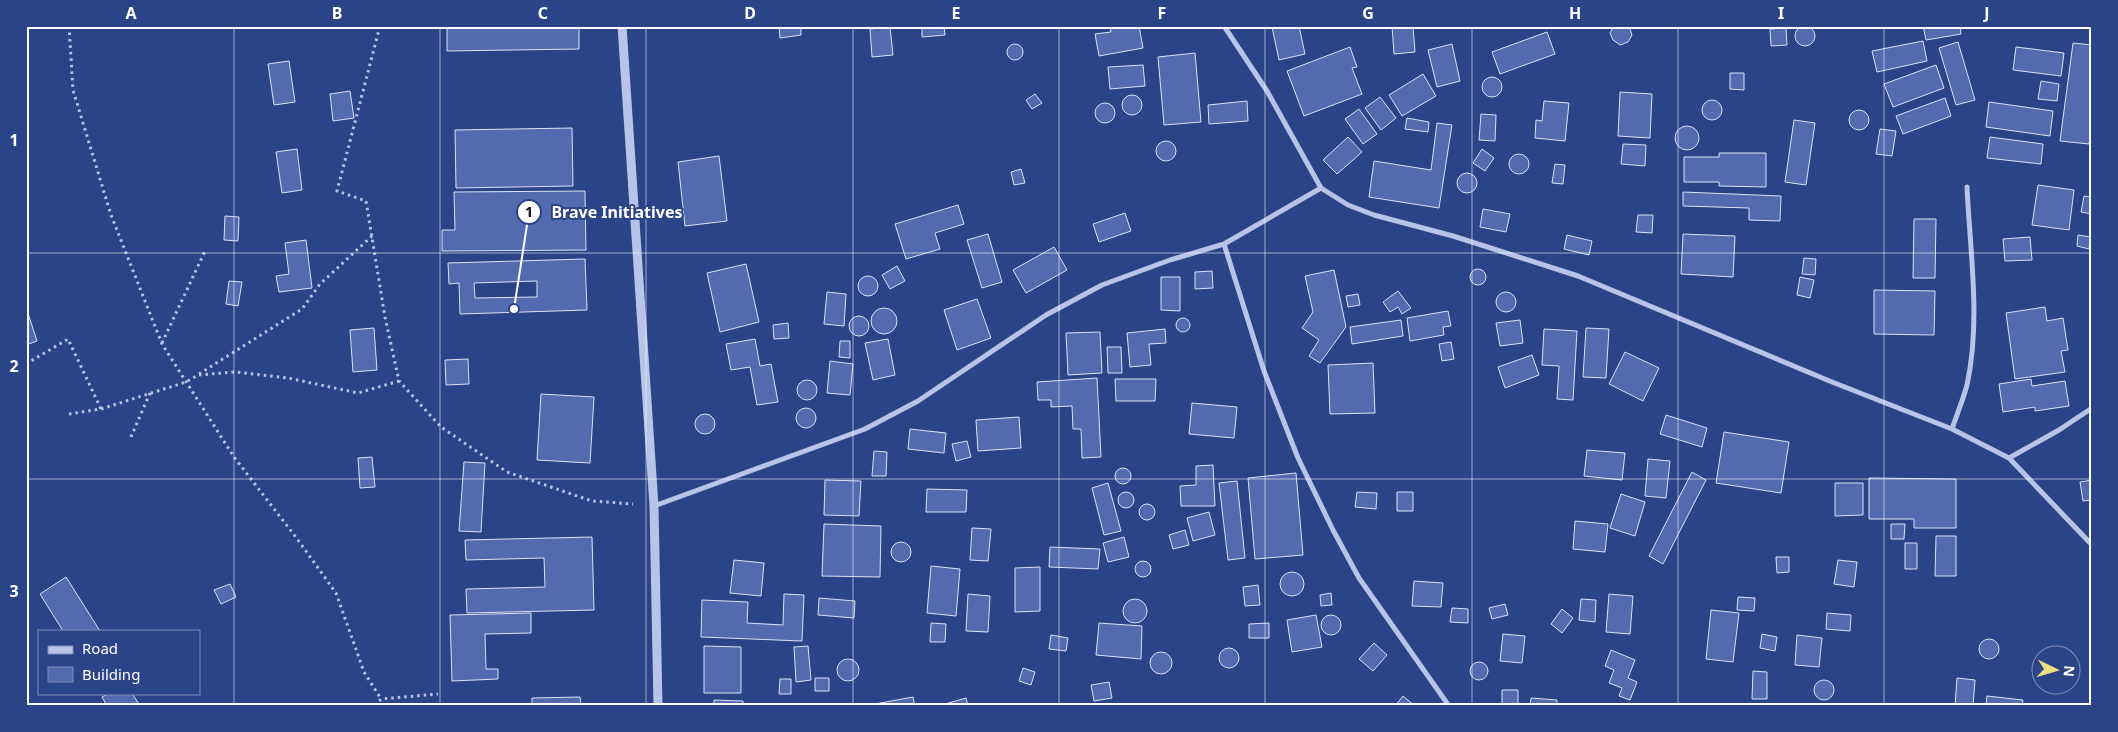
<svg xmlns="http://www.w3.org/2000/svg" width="2118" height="732" font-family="'Noto Sans',sans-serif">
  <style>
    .building { fill: #536bae; stroke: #dae2f6; fill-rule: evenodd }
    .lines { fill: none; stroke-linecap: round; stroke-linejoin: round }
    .path { stroke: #b7c4e7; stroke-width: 3; stroke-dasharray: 2.5 4; stroke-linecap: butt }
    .minor { stroke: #b7c4e7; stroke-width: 5 }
    .tertiary { stroke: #b7c4e7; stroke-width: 9 }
    .grid { fill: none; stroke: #fff; stroke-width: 1; stroke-opacity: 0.55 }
    .leader { fill: none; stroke: #fff; stroke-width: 2 }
    .callout-dot { fill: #fff; stroke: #2b4387; stroke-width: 2 }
    .mark-label { font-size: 15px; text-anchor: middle; font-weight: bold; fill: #111 }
    .callout-label { font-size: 16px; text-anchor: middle; font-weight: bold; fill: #fff; stroke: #2b4387; stroke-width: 4; stroke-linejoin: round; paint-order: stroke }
    .neatline { fill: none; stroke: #fff; stroke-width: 2 }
    .grid-label { font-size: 16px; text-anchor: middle; font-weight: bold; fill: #fff }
  </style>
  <rect width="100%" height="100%" fill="#2b4387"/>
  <path class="building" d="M1795 36a10 10 0 1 1 20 0a10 10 0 1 1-20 0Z
    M447,26H579V49L447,51Z
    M779,26H801V35L780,38Z
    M922,26H944L945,35L922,37Z
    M1110,26H1139L1143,48L1099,56L1095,34L1111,32Z
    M1277,26H1299L1305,54L1279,60L1272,27Z
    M1392,26H1413L1415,52L1394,54Z
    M1614,26H1629L1632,35L1628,42L1620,45L1613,40L1610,33Z
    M1923,26H1960L1961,34L1926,40Z
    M890,27L893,55L872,57L870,29Z
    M1786,28L1787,45L1771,46L1770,29Z
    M1547,32L1555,54L1500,74L1492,52Z
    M1923,41L1927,61L1877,72L1872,51Z
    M1958,42L1975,100L1956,105L1939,48Z
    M2073,43L2092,45V127L2089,144L2060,141Z
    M1452,44L1460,81L1437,87L1428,50Z
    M1007 52a8 8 0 1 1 16 0a8 8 0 1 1-16 0Z
    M1350,47L1357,67L1352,68L1362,94L1304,116L1287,71Z
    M2016,47L2064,53L2061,76L2013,70Z
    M1195,53L1201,122L1164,125L1158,57Z
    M289,61L295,102L274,105L268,64Z
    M1143,65L1145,86L1110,89L1108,67Z
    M1936,65L1944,88L1893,107L1884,84Z
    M1730,73H1744V90L1730,89Z
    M1423,74L1436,96L1402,116L1389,95Z
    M1482 87a10 10 0 1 1 20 0a10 10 0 1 1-20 0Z
    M2041,81L2059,84L2057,101L2038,99Z
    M350,91L354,118L333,121L330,94Z
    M1620,92L1652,94L1650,138L1618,136Z
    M1035,94L1042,103L1032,109L1026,100Z
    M1122 105a10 10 0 1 1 20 0a10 10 0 1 1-20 0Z
    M1380,97L1396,118L1381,130L1365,108Z
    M1945,98L1951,116L1903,134L1896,116Z
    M1702 110a10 10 0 1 1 20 0a10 10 0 1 1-20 0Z
    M1247,101L1248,121L1209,124L1208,105Z
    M1544,101L1569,103L1565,141L1535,138L1536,120L1542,121Z
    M1989,102L2053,111L2050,136L1986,127Z
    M1095 113a10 10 0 1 1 20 0a10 10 0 1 1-20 0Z
    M1359,109L1377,134L1363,144L1345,119Z
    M1849 120a10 10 0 1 1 20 0a10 10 0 1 1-20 0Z
    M1481,114L1496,115L1495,141L1479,140Z
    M1407,118L1429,122L1428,132L1405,129Z
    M1794,120L1815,123L1806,185L1785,182Z
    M1437,123L1452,125L1439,208L1369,197L1374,161L1431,170Z
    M1675 138a12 12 0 1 1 24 0a12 12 0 1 1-24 0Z
    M572,128L573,186L456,188L455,130Z
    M1880,129L1896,131L1892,156L1876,154Z
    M1348,137L1362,152L1337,174L1323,160Z
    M1990,137L2043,144L2041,164L1987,158Z
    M1156 151a10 10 0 1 1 20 0a10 10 0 1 1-20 0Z
    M1623,144L1646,145L1645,166L1621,164Z
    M297,149L302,190L282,193L276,152Z
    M1482,149L1494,158L1485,171L1473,163Z
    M1719,153H1766V187L1719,186V182H1684V157H1719Z
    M1509 164a10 10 0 1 1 20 0a10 10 0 1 1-20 0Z
    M719,156L727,221L685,226L678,162Z
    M1555,164L1565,165L1563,184L1552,183Z
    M1021,169L1025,183L1014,185L1011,172Z
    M1457 183a10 10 0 1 1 20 0a10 10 0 1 1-20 0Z
    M2038,185L2074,190L2069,230L2032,225Z
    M585,191L586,250L442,251V230H455L454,192Z
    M1683,192L1781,196L1780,221L1749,220V208L1683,206Z
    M2084,196L2092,197V214L2081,212Z
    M958,205L964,224L935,233L940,249L906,259L895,224Z
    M1483,209L1510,214L1506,232L1480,227Z
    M1125,213L1131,231L1099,242L1093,224Z
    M1638,215H1653L1652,233L1636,232Z
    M225,216L239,217L238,241L224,240Z
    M1914,219H1936L1935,278H1913Z
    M988,234L1002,282L982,288L967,240Z
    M1683,234L1735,236L1733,277L1681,274Z
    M1567,235L1592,241L1589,255L1564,249Z
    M2078,235L2091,237L2089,249L2077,246Z
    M2030,237L2032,260L2005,261L2003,239Z
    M306,240L312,288L279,292L276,276L289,274L285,243Z
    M1054,247L1067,270L1026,293L1013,270Z
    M1804,258L1816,259L1815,275L1802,274Z
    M585,259L587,310L460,314L459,283L449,284L448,263ZM537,281V297L475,298L474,283Z
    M746,264L759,322L720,332L707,273Z
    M897,266L905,281L890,289L882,275Z
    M1470 277a8 8 0 1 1 16 0a8 8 0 1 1-16 0Z
    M1334,270L1346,327L1320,363L1309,356L1319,340L1302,328L1313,312L1305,276Z
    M1212,271L1213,288L1195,289V272Z
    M858 286a10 10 0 1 1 20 0a10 10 0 1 1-20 0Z
    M1161,277H1180V311L1161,310Z
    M1800,277L1814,280L1810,298L1797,295Z
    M229,281L242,282L238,306L226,304Z
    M1874,290L1935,291L1934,335L1874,334Z
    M1398,291L1411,308L1402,314L1398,307L1390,312L1383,302Z
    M1496 302a10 10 0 1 1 20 0a10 10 0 1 1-20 0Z
    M827,292L846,294L844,326L824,324Z
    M1358,294L1360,305L1348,307L1346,296Z
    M977,299L991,338L957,350L944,310Z
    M26,307L37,341L26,345Z
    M2045,307L2047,321L2063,318L2068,350L2061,351L2065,372L2015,379L2006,313Z
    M871 321a13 13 0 1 1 26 0a13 13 0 1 1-26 0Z
    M1448,311L1451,326L1443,327L1444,335L1410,341L1407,318Z
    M849 326a10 10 0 1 1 20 0a10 10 0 1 1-20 0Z
    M1176 325a7 7 0 1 1 14 0a7 7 0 1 1-14 0Z
    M1401,320L1403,336L1352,344L1350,327Z
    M1520,320L1523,343L1500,346L1496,323Z
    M788,323L789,338L774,339L773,325Z
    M374,328L377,370L353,372L350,330Z
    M1586,328L1609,329L1606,378L1583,377Z
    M1165,329L1166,343L1149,344L1151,365L1130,367L1127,333Z
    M1544,329L1577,331L1573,400L1557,399L1559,366L1542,365Z
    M1100,332L1102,373L1068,375L1066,333Z
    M755,339L760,366L771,364L778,402L757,405L750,367L731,370L726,344Z
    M888,339L895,375L873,380L865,343Z
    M840,341H850V358L839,357Z
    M1451,342L1454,359L1442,361L1439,344Z
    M1107,347H1121L1122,373H1108Z
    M1625,352L1659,368L1643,401L1609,384Z
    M1532,355L1539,375L1505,388L1498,367Z
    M468,359L469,384L446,385L445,360Z
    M830,361L853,364L850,395L827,393Z
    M1373,363L1375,413L1330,414L1328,365Z
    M1097,378L1101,457L1082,458L1081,429H1073L1072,406L1051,407V400H1038L1037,382Z
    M1115,379H1156L1155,401H1116Z
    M2031,379L2032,386L2065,381L2069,406L2035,411V407L2003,412L1999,384Z
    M797 390a10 10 0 1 1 20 0a10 10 0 1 1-20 0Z
    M541,394L594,397L590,463L537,460Z
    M1192,403L1237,407L1234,438L1189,434Z
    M796 418a10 10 0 1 1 20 0a10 10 0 1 1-20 0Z
    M695 424a10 10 0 1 1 20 0a10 10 0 1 1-20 0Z
    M1666,415L1707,428L1702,447L1660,434Z
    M1019,417L1021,448L978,451L976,420Z
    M910,429L946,433L944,453L908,449Z
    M1724,432L1789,442L1781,493L1716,483Z
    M967,441L971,457L956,461L952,444Z
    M1587,450L1625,453L1622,480L1584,476Z
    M874,451L887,452L886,476H872Z
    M372,457L375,487L360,488L358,458Z
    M1648,459L1670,461L1666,498L1645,496Z
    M464,462L485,463L481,532L459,531Z
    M1213,465L1215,506H1181L1180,486L1196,485V466Z
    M1115 476a8 8 0 1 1 16 0a8 8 0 1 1-16 0Z
    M1692,472L1706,480L1663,564L1649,556Z
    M1296,473L1303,555L1255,559L1248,478Z
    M1869,478L1956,479V528H1914V519H1869Z
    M825,480L861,481L859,516L824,515Z
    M2092,480V500L2083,501L2080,482Z
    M1237,481L1245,558L1228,560L1219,483Z
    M1108,483L1121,531L1104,535L1092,488Z
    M1835,483H1863V515L1835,516Z
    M927,489L967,490L966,512H926Z
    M1118 500a8 8 0 1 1 16 0a8 8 0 1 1-16 0Z
    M1357,492L1377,493L1376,509L1355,507Z
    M1397,492H1413V511H1397Z
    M1621,494L1645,502L1635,536L1610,528Z
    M1139 512a8 8 0 1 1 16 0a8 8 0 1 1-16 0Z
    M1209,512L1215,535L1193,541L1187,518Z
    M1575,521L1608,524L1605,552L1573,549Z
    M824,524L881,526L880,577L822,576Z
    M1891,524H1905L1904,539H1891Z
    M972,528L991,529L988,561L970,560Z
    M1185,530L1189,545L1173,549L1169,535Z
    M1936,536H1956V576H1935Z
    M592,537L594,610L467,613L466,589L545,587L544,558L466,560L465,540Z
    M1124,537L1129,557L1108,562L1103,543Z
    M891 552a10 10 0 1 1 20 0a10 10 0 1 1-20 0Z
    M1905,543H1917V569H1905Z
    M1050,547L1100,549L1098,569L1049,567Z
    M1776,557H1789V572L1777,573Z
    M734,560L764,563L761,596L730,593Z
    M1838,560L1857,562L1854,587L1834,584Z
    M1135 569a8 8 0 1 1 16 0a8 8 0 1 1-16 0Z
    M931,566L960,569L956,616L927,613Z
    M1040,567V611L1015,612V568Z
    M1280 584a12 12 0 1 1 24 0a12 12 0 1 1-24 0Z
    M66,577L100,631H63L40,594Z
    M1414,581L1443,583L1441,607L1412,606Z
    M230,584L236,597L221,604L214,590Z
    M1258,585L1260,605L1245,606L1243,587Z
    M1331,593L1332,605L1321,606L1320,595Z
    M784,594L804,595L802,641L701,637L702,600L748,602L747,623L783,625Z
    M968,594L990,596L988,632L966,631Z
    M1609,594L1633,596L1630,634L1606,632Z
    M1738,597L1755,598L1754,611L1737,610Z
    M819,598L855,601L854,618L818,615Z
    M1581,599L1596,600L1595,622L1579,620Z
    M1123 611a12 12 0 1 1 24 0a12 12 0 1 1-24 0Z
    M1505,604L1508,615L1492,619L1489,608Z
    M1452,608L1468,609V623L1450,622Z
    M1562,609L1573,618L1562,633L1551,624Z
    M1711,610L1739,613L1733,662L1706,659Z
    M531,613V633L485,634L486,669H498V679L452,681L450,615Z
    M1827,613L1851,615L1850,631L1826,629Z
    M1321 625a10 10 0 1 1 20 0a10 10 0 1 1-20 0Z
    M1316,615L1322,647L1292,652L1287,620Z
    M931,623L946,624L945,642H930Z
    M1099,623L1142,626L1141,659L1096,655Z
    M1269,623V638H1249V624Z
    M1503,634L1525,636L1522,663L1500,661Z
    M1762,634L1777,637L1775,651L1760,648Z
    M1051,635L1068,638L1066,651L1049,649Z
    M1797,635L1822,638L1819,667L1795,665Z
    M1979 649a10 10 0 1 1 20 0a10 10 0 1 1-20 0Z
    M1374,643L1387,655L1373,671L1359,659Z
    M704,646L741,647V693H704Z
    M808,646L811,680L796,682L794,647Z
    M1219 658a10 10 0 1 1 20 0a10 10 0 1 1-20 0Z
    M1611,650L1635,660L1628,678L1637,682L1630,700L1619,696L1622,688L1609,683L1614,670L1605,666Z
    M1150 663a11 11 0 1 1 22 0a11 11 0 1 1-22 0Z
    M837 670a11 11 0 1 1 22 0a11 11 0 1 1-22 0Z
    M1470 671a9 9 0 1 1 18 0a9 9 0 1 1-18 0Z
    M1023,668L1035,672L1031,685L1019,681Z
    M1753,671L1767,672V699H1752Z
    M815,678H829V691H815Z
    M1957,678L1975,680L1973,706H1955Z
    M780,679H791V694H779Z
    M1814 690a10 10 0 1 1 20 0a10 10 0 1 1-20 0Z
    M1109,682L1112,698L1094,701L1091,685Z
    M1502,690H1518V706H1502Z
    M109,693H132L140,706H107L102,697Z
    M1403,696L1415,706H1395Z
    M1987,696L2023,700L2022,706H1986Z
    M580,697L581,706H532V698Z
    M913,697L915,706H864Z
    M966,698L968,706H938Z
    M1531,698L1557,700V706H1530Z
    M714,700L743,701V706H714Z"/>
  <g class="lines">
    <path class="path" d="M69,26L73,90L111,215L162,344L234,457L298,540L336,593L364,672L381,699
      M380,26L337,191L366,201L385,317L399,381L441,427L507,472L592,501L633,504
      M162,343L205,251
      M26,364L68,339L101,409
      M199,374L302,309L320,284L372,236
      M69,414L101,409L186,382L198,375L235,372L288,378L358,393L399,381
      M131,437L150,393
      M375,706L381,699L438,694"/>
    <path class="minor" d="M1224,26L1267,91L1321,188L1348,205L1374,215L1453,236L1578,276L1832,382L1952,429L2009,458L2092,545
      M1224,244L1264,371L1298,458L1333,530L1359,578L1449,706
      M1952,429C1957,414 1963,400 1967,385C1981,321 1970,252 1967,187
      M2009,458L2059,430L2092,408
      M654,506L865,429L918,401L1046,315L1102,285L1170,260L1224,244L1321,188"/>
    <path class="tertiary" d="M622,26L654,506L658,706"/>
  </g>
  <path class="grid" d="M234,26V706M440,26V706M646,26V706M853,26V706M1059,26V706M1265,26V706M1472,26V706M1678,26V706M1884,26V706M26,253H2092M26,479H2092"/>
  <path class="leader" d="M514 309L529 212"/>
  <g class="callout-dot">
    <circle cx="514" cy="309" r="5"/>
    <circle cx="529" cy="212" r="12"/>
  </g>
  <g class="mark-label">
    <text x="529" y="217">1</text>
  </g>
  <g class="callout-label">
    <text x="617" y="218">Brave Initiatives</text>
  </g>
  <rect width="2118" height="732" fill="none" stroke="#2b4387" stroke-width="55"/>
  <rect x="38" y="630" width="162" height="65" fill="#2b4387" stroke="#808eb7"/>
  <rect x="48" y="646" width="25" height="8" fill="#b7c4e7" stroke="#808eb7"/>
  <text x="82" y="654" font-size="15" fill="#ffffff">Road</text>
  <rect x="48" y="667" width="25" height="15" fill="#536bae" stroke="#808eb7"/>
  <text x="82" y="680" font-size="15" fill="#ffffff">Building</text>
  <g transform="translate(2056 670) rotate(95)"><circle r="24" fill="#2b4387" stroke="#808eb7"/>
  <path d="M0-4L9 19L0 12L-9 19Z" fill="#ede17f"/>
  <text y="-8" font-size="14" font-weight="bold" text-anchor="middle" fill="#ffffff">N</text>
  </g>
  <rect x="28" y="28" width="2062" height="676" class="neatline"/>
  <g class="grid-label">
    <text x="131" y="19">A</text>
    <text x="337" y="19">B</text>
    <text x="543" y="19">C</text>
    <text x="750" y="19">D</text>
    <text x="956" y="19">E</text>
    <text x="1162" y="19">F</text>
    <text x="1368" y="19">G</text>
    <text x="1575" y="19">H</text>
    <text x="1781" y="19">I</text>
    <text x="1987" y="19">J</text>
    <text x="14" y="146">1</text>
    <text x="14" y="372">2</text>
    <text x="14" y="597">3</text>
  </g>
</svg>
